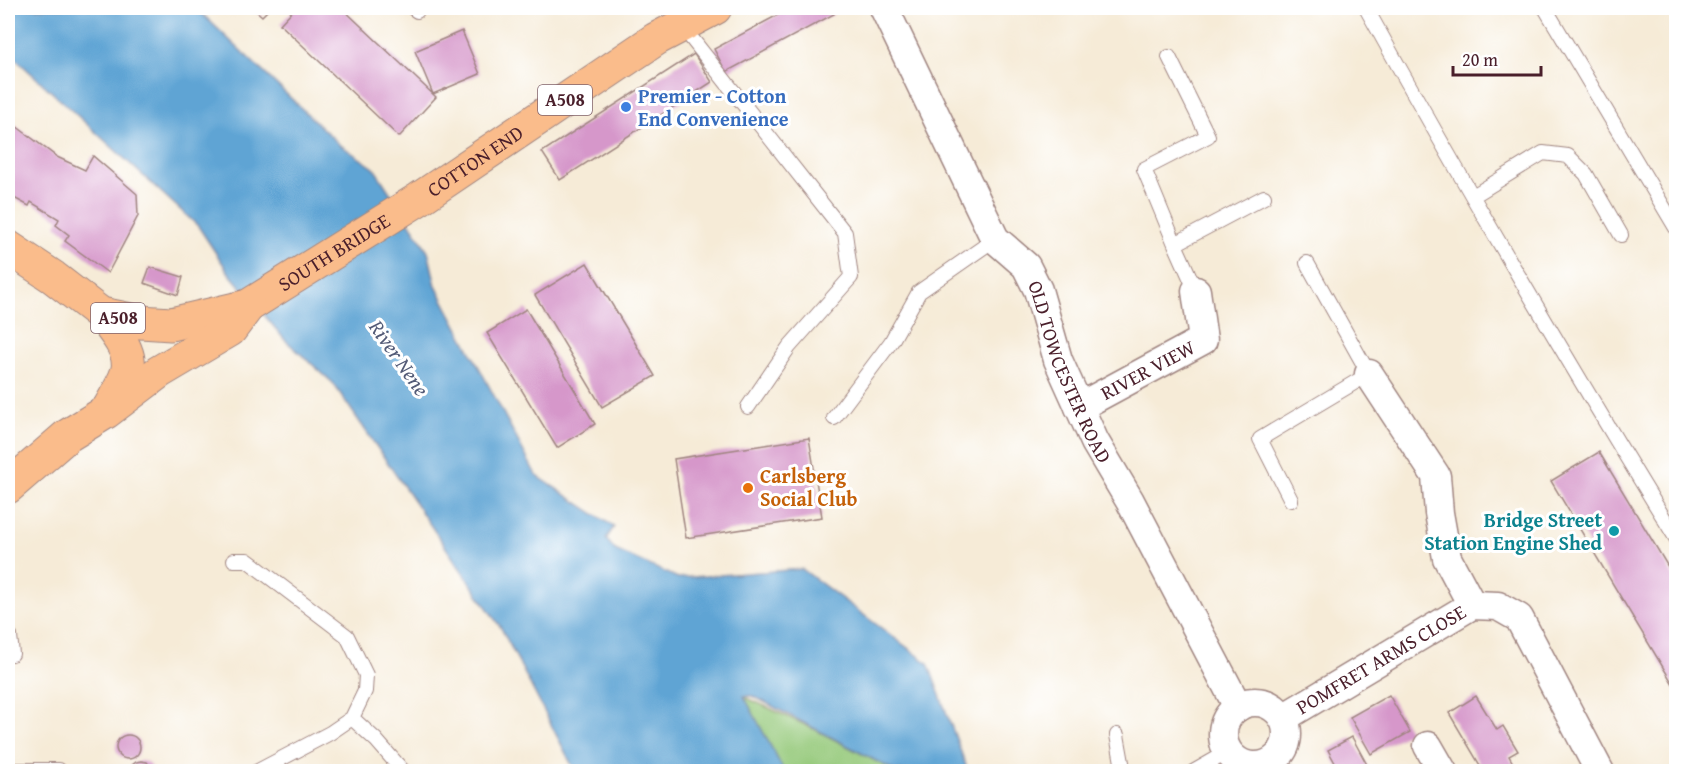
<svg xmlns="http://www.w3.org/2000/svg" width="1684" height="779" font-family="'Gentium Book Plus',serif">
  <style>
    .green { fill: #95c97a; stroke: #707452; stroke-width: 1.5 }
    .water { fill: #5fa4d4; stroke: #546280; stroke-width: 1.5 }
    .building { fill: #d697ca }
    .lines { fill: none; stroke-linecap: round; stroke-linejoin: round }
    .service-casing { stroke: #a08581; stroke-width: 16 }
    .minor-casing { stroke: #a08581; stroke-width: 31 }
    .trunk-casing { stroke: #a08581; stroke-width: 35 }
    .service { stroke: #fff; stroke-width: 14 }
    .minor { stroke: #fff; stroke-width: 28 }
    .trunk { stroke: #fabc8b; stroke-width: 33 }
    .shop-dot { fill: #3f7fe0; stroke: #fff; stroke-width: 2 }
    .food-dot { fill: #e8710a; stroke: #fff; stroke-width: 2 }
    .culture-dot { fill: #0f9aa8; stroke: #fff; stroke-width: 2 }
    .labels { text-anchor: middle; stroke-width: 6; stroke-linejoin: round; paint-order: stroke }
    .shield { fill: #fff; stroke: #80626b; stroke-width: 1.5 }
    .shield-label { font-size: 18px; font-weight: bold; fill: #4a1f2b }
    .shop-label { font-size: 20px; font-weight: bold; fill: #366cbe; stroke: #fff; text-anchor: start }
    .street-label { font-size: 20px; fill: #4a1f2b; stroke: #fff }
    .food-label { font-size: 20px; font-weight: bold; fill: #c56008; stroke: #fff; text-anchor: start }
    .culture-label { font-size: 20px; font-weight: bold; fill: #0d838f; stroke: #fff; text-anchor: end }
    .water-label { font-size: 21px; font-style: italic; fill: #535b77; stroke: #fff }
  </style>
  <rect width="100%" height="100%" fill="#fff"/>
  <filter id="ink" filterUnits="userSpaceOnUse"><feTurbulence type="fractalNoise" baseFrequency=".0167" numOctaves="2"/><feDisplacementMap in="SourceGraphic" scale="12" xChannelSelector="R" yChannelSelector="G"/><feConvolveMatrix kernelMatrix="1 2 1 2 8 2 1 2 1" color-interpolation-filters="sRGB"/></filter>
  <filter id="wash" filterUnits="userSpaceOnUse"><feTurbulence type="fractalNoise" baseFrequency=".008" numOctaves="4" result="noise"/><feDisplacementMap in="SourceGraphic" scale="24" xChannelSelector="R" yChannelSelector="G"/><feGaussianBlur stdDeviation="1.35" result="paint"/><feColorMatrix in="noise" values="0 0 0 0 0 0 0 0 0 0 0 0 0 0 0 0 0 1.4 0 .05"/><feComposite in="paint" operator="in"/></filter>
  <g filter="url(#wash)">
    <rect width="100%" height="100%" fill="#f6ebd7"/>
    <path class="green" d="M743,696L816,730L895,771H784Z"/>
    <path class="water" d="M8,8H196L339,144L374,168L428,251L436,286L536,475L614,527L606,539L615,550L678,578L802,569L928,663L968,771H895L753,696H744L784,771H575L501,628L333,383L285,340L229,273L198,226L8,52Z"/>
    <g id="blocks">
      <path class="building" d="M253,8H270L262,16Z
        M295,8H342L436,97L399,137L280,24Z
        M791,8H831L834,14L726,72L714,49Z
        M462,31L480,74L433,94L415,51Z
        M694,54L712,82L560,180L542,152Z
        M8,120L57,157L85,170L93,156L137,194L138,216L108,273L65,241L69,235L56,225L59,219L31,202L29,206L12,197L13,195L8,192Z
        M587,263L655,376L602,407L535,295Z
        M150,267L183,277L178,295L144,283Z
        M526,309L595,424L557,448L487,333Z
        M809,438L822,517L686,538L674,459Z
        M1599,452L1676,580V689L1551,481Z
        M1389,695L1410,732L1371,754L1350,717Z
        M1476,696L1497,730L1503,726L1518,751L1509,756L1518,772H1484L1449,713Z
        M116 747a12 12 0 1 1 24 0a12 12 0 1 1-24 0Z
        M1352,737L1371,772H1340L1328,750Z
        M141,761L147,762L154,772H129L131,766L136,762Z"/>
    </g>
  </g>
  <g filter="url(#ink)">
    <use href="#blocks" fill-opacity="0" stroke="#a08581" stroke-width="1.5"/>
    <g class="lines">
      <defs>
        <path id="service" d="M413,8L417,11
          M1366,8C1465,187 1569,364 1676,538
          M1545,8L1676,228
          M681,25L845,233L851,277L789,347L748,407
          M1169,57L1208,136L1144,169L1175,244
          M1473,196L1543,153L1568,156L1586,174L1621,235
          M1196,291L1175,244L1264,197
          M834,418L891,342L919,292L995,239
          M1291,500L1260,439L1369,374L1307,263
          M234,560H247L347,636L366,675L365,691L352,718L330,733L256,772
          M8,632L10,636L12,654
          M352,718L376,740L404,772
          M1117,735L1123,768L1126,772
          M14,772L17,770H59L61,772
          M1193,772L1228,752"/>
        <g id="minor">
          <path id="s1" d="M884,8L995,239L1026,266L1038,290L1058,360L1095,442L1130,501L1238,707"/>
          <path d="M1369,374L1436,476L1439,513L1447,558L1472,605"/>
          <path id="s2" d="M1079,407L1203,340L1196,291"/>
          <circle cx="1255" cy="734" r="32"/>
          <path id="s3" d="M1283,718L1472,605L1498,606L1519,618L1600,772"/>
          <path d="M1428,746L1443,772"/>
        </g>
        <g id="trunk">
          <path id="s4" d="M8,247L53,277L101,314L141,322L171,324L248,306L419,199L656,39L715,8"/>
          <path d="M101,314C113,330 134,352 127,373C123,385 115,397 109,408"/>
          <path d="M8,487L67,436L106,412L159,372L230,330L248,306"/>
        </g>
      </defs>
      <use href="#service" class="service-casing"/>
      <use href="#minor" class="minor-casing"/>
      <use href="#trunk" class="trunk-casing"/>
      <use href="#service" class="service"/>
      <use href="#minor" class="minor"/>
      <use href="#trunk" class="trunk"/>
    </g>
  </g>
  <circle class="shop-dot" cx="626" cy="107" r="6"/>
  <circle class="food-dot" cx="748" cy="488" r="6"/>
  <circle class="culture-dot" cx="1614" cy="531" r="6"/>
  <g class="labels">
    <g class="shield">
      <rect x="538" y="85" width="54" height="30" rx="4.5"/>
      <rect x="91" y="303" width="54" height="30" rx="4.5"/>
    </g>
    <g class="shield-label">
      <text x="565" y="106">A508</text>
      <text x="118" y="324">A508</text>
    </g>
    <g class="shop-label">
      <text x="638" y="103">Premier - Cotton<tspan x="638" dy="23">End Convenience</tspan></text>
    </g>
    <g class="street-label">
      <text dy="7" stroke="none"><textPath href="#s4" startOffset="534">COTTON END</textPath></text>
      <text dy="7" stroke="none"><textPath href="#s4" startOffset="366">SOUTH BRIDGE</textPath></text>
      <text dy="7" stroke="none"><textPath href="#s2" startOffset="78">RIVER VIEW</textPath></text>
      <text dy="7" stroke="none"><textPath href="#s1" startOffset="412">OLD TOWCESTER ROAD</textPath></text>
      <text dy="7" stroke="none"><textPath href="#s3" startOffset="114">POMFRET ARMS CLOSE</textPath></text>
    </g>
    <g class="food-label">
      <text x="760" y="483">Carlsberg<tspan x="760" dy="23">Social Club</tspan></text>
    </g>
    <g class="culture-label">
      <text x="1602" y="527">Bridge Street<tspan x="1602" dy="23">Station Engine Shed</tspan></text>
    </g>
    <g class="water-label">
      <text transform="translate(399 358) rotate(55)" y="7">River Nene</text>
    </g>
  </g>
  <rect width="1684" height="779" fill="none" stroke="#fff" stroke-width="30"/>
  <path d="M1453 66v9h88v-9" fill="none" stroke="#4a1f2b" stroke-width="3"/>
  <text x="1462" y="66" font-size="18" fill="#4a1f2b" stroke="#ffffff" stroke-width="4.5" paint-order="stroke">20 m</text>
</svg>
